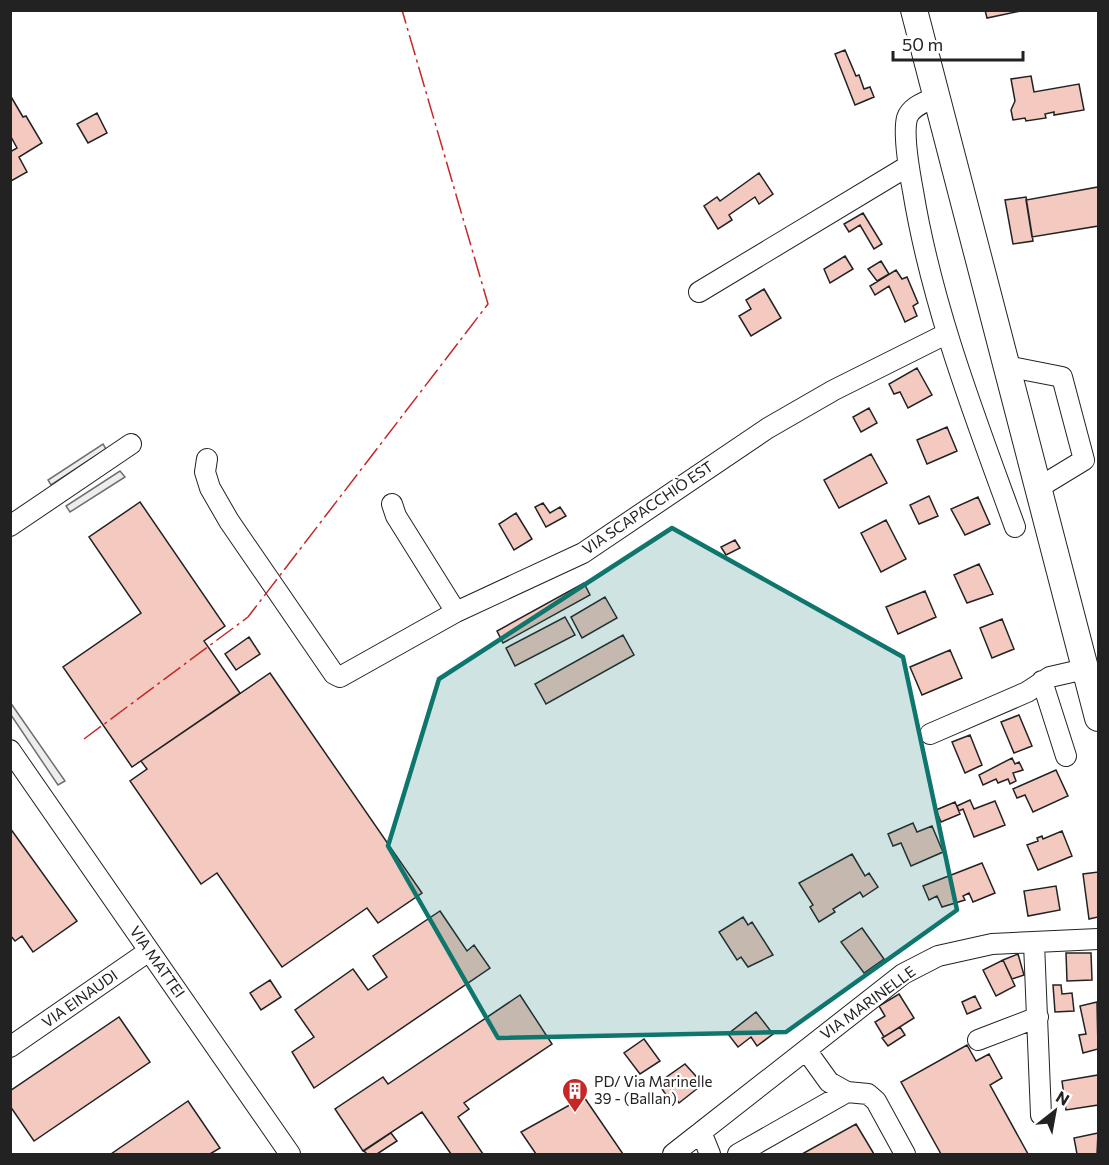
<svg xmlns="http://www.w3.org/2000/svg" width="1109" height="1165" font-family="Commissioner,sans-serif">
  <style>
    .parking { fill: #ededed; stroke: #6f6f6f; stroke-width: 1.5 }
    .building { fill: #f3c9c0; stroke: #222; stroke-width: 1.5 }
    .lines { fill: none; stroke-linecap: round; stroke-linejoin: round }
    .minor-casing { stroke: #222; stroke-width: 22 }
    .major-casing { stroke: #222; stroke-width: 28 }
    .minor { stroke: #fff; stroke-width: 20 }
    .major { stroke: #fff; stroke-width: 26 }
    .power { stroke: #c62828; stroke-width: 1.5; stroke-dasharray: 21 4.5 3 4.5; stroke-linecap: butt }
    .marked { fill: #0f766e; fill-opacity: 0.2; stroke: #0f766e; stroke-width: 4.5; stroke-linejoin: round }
    .labels { text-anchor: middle; stroke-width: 4.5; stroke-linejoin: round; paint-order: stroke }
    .street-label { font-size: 15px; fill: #222; stroke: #fff }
    .poi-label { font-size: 15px; fill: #222; stroke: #fff; text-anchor: start }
  </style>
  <rect width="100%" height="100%" fill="#fff"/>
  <path class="parking" d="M103,444L106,449L51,485L48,480Z
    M120,471L125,477L70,512L66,506Z
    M10,702L65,781L58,785L11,715Z"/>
  <path class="building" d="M985,10H1025L987,18Z
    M845,50L856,76L859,75L864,89L870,87L874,97L855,105L835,54Z
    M1031,76L1034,92L1079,84L1084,110L1054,115V112L1045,114L1046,118L1026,121L1025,118L1013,120L1011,110L1015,101L1011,79Z
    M10,95L23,117L26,116L42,143L19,157L27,172L11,181L10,152L17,148L10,135Z
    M97,113L107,133L88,143L77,124Z
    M759,173L773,194L759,204L755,197L729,215L732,220L718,229L704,206L717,197L720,201Z
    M1098,187V226L1032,237L1026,200Z
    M1026,197L1033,241L1013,244L1005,200Z
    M863,213L882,244L874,249L860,225L849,232L844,224Z
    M845,256L853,269L830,283L824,269Z
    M881,261L889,274L877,281L868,269Z
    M896,270L902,279L907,277L918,303L913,306L917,316L905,322L889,286L875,295L870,286Z
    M764,289L781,318L751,336L739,316L751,309L746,300Z
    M917,368L932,395L908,408L900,392L894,394L889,384Z
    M869,408L877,423L861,432L853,417Z
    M947,427L957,451L927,464L917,440Z
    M871,454L887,483L839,508L824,480Z
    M929,496L938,516L919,524L910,505Z
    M978,497L990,524L965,535L951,509Z
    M140,502L225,626L204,641L240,693L132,767L63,667L141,613L89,537Z
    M543,503L550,513L560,507L566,516L546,527L535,507Z
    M516,513L532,539L514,550L499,524Z
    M886,520L906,559L881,572L861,533Z
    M735,540L740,548L726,555L721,547Z
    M979,564L993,594L967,603L954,575Z
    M584,583L590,595L503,643L497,631Z
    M925,591L936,617L898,634L886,607Z
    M605,597L617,618L582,638L571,617Z
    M565,617L575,635L515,666L506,648Z
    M1002,619L1014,649L992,658L980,628Z
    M623,635L634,655L546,704L535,684Z
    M249,637L260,654L236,670L225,654Z
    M950,650L962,678L922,695L910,667Z
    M270,673L422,893L378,923L367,908L282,967L217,873L201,884L130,781L147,769L141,761Z
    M1019,715L1032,746L1014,753L1001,722Z
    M970,735L982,765L965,773L952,742Z
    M1012,758L1015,764L1019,762L1023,770L1013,773L1016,781L1010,784L1008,779L998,783L996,779L983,785L979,775Z
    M1056,770L1068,796L1033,812L1025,795L1017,798L1013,789Z
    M970,800L974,809L995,801L1005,825L974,837L963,809L959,811L957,806Z
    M955,802L960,814L941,822L936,810Z
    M913,823L917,832L932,826L943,852L911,866L901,843L893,846L888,834Z
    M10,828L77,921L33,952L22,936L15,941L10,935Z
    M1062,831L1072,856L1038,870L1027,845L1038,841L1037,838L1042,836L1043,839Z
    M852,854L865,876L869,873L878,887L863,897L860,892L833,909L835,912L819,922L810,907L813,905L799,883Z
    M982,863L995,893L973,902L969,893L963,896L965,900L942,907L937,896L929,900L923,886Z
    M1098,872V917L1089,919L1083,874Z
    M1056,886L1060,910L1028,916L1024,891Z
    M440,911L467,951L474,945L490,968L314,1088L292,1052L314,1037L295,1010L353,969L368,990L387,977L373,956Z
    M743,917L748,925L752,922L773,955L748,967L741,957L737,960L719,932Z
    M862,928L884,959L864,973L841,942Z
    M1066,953H1091L1092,980L1067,981Z
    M1018,954L1024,975L1012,979L1003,960Z
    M1003,960L1015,986L996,996L983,970Z
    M270,980L281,997L261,1010L250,993Z
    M1053,985H1061L1062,994L1072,993L1074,1011L1055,1012Z
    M899,994L914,1018L884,1037L875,1022L885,1016L879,1006Z
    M520,995L552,1044L464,1103L469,1109L458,1117L483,1154H451L422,1112L363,1151L335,1109L383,1077L388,1084Z
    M975,996L981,1008L967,1014L962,1002Z
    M1097,1002L1098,1049L1083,1053L1079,1035L1086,1034L1080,1006Z
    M756,1012L773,1034L757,1046L751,1037L738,1047L728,1034Z
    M119,1017L150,1062L34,1141L10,1106V1091Z
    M900,1027L905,1035L888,1046L882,1038Z
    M644,1039L660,1061L640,1074L624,1053Z
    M967,1045L976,1061L989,1054L1002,1078L990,1085L1028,1154H941L901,1082Z
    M685,1064L703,1084L679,1103L673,1094L668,1098L658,1083Z
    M1098,1075V1105L1066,1110L1062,1081Z
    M584,1097L623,1154H536L521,1132Z
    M188,1101L220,1148L210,1154H111Z
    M856,1124L874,1154H802Z
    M391,1133L397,1141L377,1154H367L364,1151Z
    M1098,1133L1097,1154H1077L1074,1138Z"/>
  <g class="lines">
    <defs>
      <path id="minor" d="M936,97C926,102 911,106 907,118C903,134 910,175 913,191C932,307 975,417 1015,527
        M699,292L908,166
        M1006,366L1062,377L1084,460L1038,488
        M207,459L205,472L210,488L229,521L334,674L340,677L456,612
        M392,504L396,516L456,612L583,553L768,428L834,390L946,334
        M10,526L131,444
        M1042,681L1066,756
        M930,734L1027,692L1050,677L1085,669
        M10,750L290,1154
        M1034,943L1041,1115
        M978,1040L1038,1017
        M10,1047L149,951
        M806,1050L829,1082L847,1092L868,1094L876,1101L905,1154
        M701,1132L710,1154
        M673,1154L903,974L938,956L992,944L1098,939
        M738,1154L847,1092"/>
      <path id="major" d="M914,10L1098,718"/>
    </defs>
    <use href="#minor" class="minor-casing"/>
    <use href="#major" class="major-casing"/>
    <use href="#minor" class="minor"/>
    <use href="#major" class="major"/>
    <path class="power" d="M84,739L248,617L488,304L402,10"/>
  </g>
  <path class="marked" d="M672,528L903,657L957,910L786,1032L498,1038L388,846L439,679Z"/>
  <defs>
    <symbol id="building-pin" viewBox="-11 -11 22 30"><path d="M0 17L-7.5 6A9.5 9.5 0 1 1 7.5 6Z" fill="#c62828" stroke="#fff"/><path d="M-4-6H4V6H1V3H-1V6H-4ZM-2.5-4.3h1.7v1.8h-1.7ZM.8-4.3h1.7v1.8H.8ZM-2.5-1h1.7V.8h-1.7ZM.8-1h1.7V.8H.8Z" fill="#fff"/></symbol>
  </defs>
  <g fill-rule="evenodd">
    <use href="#building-pin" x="560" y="1076" width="30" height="40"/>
  </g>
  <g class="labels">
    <g class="street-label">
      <text transform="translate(648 508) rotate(-34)" y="5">VIA SCAPACCHIÒ EST</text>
      <text transform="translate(157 962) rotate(55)" y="5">VIA MATTEI</text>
      <text transform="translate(80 999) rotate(-35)" y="5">VIA EINAUDI</text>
      <text transform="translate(868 1003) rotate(-36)" y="5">VIA MARINELLE</text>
    </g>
    <g class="poi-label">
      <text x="594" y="1087">PD/ Via Marinelle<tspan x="594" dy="17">39 - (Ballan)</tspan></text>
    </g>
  </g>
  <rect width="1109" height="1165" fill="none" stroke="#222222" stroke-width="24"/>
  <g transform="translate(1055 1111) rotate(31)" stroke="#ffffff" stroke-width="4.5" paint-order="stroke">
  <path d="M0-4.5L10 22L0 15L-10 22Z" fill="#222222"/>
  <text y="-9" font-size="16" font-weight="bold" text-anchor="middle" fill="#222222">N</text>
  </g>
  <path d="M893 51v9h130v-9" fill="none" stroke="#222222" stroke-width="3"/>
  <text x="902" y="51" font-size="18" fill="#222222" stroke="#ffffff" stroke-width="4.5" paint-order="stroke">50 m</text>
</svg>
